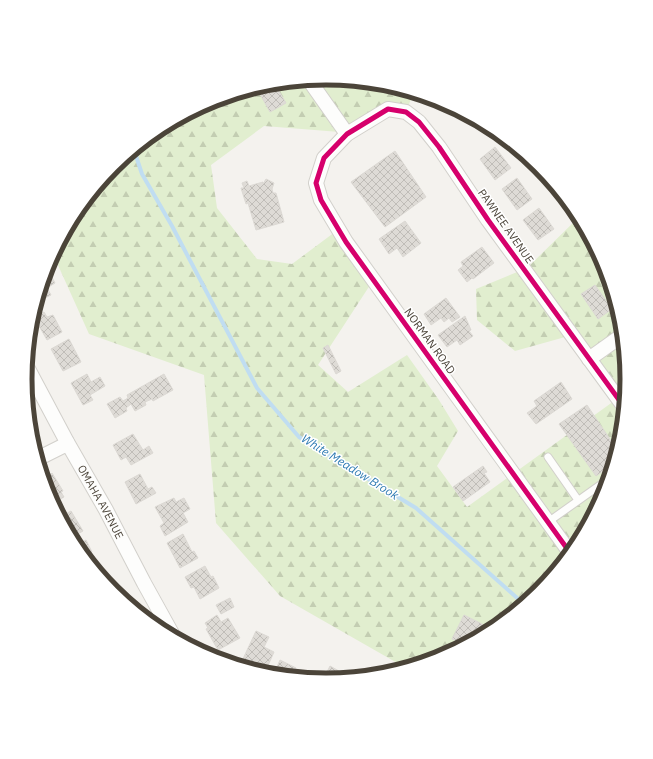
<svg xmlns="http://www.w3.org/2000/svg" width="653" height="759" font-family="'IBM Plex Sans',sans-serif">
  <style>
    .forest { fill: url(#forest-firs) }
    .lines { fill: none; stroke-linecap: round; stroke-linejoin: round }
    .stream { stroke: #c0ddf1; stroke-width: 4 }
    .building { fill: url(#building-cross-hatch); stroke: #dcd9d4 }
    .lane-casing { stroke: #d2d0cb; stroke-width: 9 }
    .street-casing { stroke: #d2d0cb; stroke-width: 16 }
    .lane { stroke: #fdfdfc; stroke-width: 7 }
    .street { stroke: #fdfdfc; stroke-width: 14 }
    .cycleway-casing { stroke: #fff; stroke-width: 8 }
    .cycleway { stroke: #d6006c; stroke-width: 5 }
    .labels { text-anchor: middle; stroke-width: 3; stroke-linejoin: round; paint-order: stroke }
    .street-label { font-size: 11px; fill: #4b4439; stroke: #fff }
    .water-label { font-size: 12px; font-style: italic; fill: #2e7ab2; stroke: #fff }
    .rim { fill: none; stroke: #4b4439; stroke-width: 5 }
  </style>
  <defs>
    <pattern id="forest-firs" width="22" height="20" patternUnits="userSpaceOnUse"><rect width="22" height="20" fill="#e1eecf"/><path d="M5 1l3.5 6h-7zM16 11l3.5 6h-7z" fill="#c3cdb2"/></pattern>
    <pattern id="building-cross-hatch" width="8" height="8" patternUnits="userSpaceOnUse"><rect width="8" height="8" fill="#dedbd6"/><path d="M0 0l8 8M0 8l8-8" fill="none" stroke="#c0bdb8"/></pattern>
  </defs>
  <rect width="100%" height="100%" fill="#f4f2ee"/>
  <path class="forest" d="M327,78L386,84L414,92L407,109L352,133L264,126L211,165L217,208L257,259L292,264L339,229L374,279L318,365L348,392L407,355L439,400L458,431L437,466L467,507L614,401L576,334L515,351L477,320L476,289L527,268L578,218L587,231L605,264L622,321L628,380L622,439L605,495L577,547L540,593L494,630L444,657L439,652L399,664L280,596L216,523L204,375L89,334L53,254L76,212L113,166L159,129L211,101L268,84Z"/>
  <g class="lines">
    <path class="stream" d="M134,150L142,174L172,226L257,388L299,437L416,508L525,605"/>
  </g>
  <path class="building" d="M274,83L286,103L270,112L256,87Z
    M495,147L511,168L495,180L480,159Z
    M395,151L426,197L385,227L351,182Z
    M517,178L532,199L517,210L502,189Z
    M266,179L274,183L272,189L273,193H276L284,222L256,230L248,203L246,204L241,188H244L242,183L247,181L249,186L263,182V184Z
    M539,208L554,229L538,240L523,220Z
    M405,221L421,243L403,257L397,248L389,254L379,239Z
    M482,247L494,263L473,279L472,278L467,282L458,270L463,266L461,262Z
    M48,270L55,283L47,288L51,295L45,298L44,297L39,299L38,298L46,271Z
    M595,285L612,309L598,319L581,294Z
    M446,298L460,317L452,322L449,318L444,322L441,318L431,325L424,314Z
    M44,312L47,317L53,315L62,332L47,340L34,317Z
    M465,316L471,330L469,331L473,336L460,345L457,340L447,347L438,335Z
    M69,339L81,362L63,371L51,349Z
    M328,345L341,371L336,374L323,348Z
    M87,374L91,382L100,377L105,386L90,395L93,400L83,405L71,383Z
    M164,374L173,390L153,401L152,399L145,402L146,405L135,411L131,404L126,408L127,411L115,418L107,404L120,397L123,401L128,398L127,395Z
    M561,382L572,399L536,424L527,413L537,406L534,401Z
    M587,405L618,451L615,463L596,476L559,424Z
    M133,434L143,450L149,446L153,453L131,465L126,457L121,460L113,445Z
    M483,466L487,472L484,473L490,482L463,501L453,487Z
    M49,472L51,474L52,473L63,491L61,492L64,497L53,503L48,495L42,476Z
    M140,474L148,489L152,487L156,493L136,504L125,482Z
    M174,498L176,502L184,498L190,509L183,513L188,522L165,536L160,526L164,523L155,507Z
    M71,511L83,531L71,538L60,517Z
    M183,534L192,552L194,551L198,558L180,568L167,543Z
    M86,540L92,552L90,553L96,565L92,567L75,546Z
    M205,566L211,577L213,576L219,588L200,599L194,587L191,588L185,577Z
    M102,574L105,579L109,577L116,590H115L118,595L113,593L99,575Z
    M230,598L234,607L221,614L216,605Z
    M217,615L221,622L228,618L240,638L218,650L206,629L208,628L205,623Z
    M464,615L488,627L484,636L466,645L452,639Z
    M256,631L269,637L264,647L274,652L266,670L254,664L252,666L242,661Z
    M280,660L296,668L295,670L305,675L303,679L273,676Z
    M330,666L346,675L344,679L319,680L322,675L325,676Z"/>
  <g class="lines">
    <defs>
      <path id="lane" d="M548,457L578,500
        M548,522L610,478"/>
      <g id="street">
        <path d="M309,80L347,134"/>
        <path d="M589,359L624,334"/>
        <path id="s1" d="M26,365L67,442L106,510L144,583L175,639"/>
        <path d="M37,459L65,445L67,442"/>
        <path d="M571,554L346,242L321,200L316,183L324,158L347,134L388,109L406,112L419,122L439,147L488,220L625,408"/>
      </g>
    </defs>
    <use href="#lane" class="lane-casing"/>
    <use href="#street" class="street-casing"/>
    <use href="#lane" class="lane"/>
    <use href="#street" class="street"/>
    <defs>
      <path id="cycleway" d="M571,554L346,242L321,200L316,183L324,158L347,134L388,109L406,112L419,122L439,147L488,220L625,408"/>
    </defs>
    <use href="#cycleway" class="cycleway-casing"/>
    <use href="#cycleway" class="cycleway"/>
  </g>
  <g class="labels">
    <g class="street-label">
      <text transform="translate(506 226) rotate(55)" y="4">PAWNEE AVENUE</text>
      <text transform="translate(430 341) rotate(54)" y="4">NORMAN ROAD</text>
      <text dy="4" stroke="none"><textPath href="#s1" startOffset="156">OMAHA AVENUE</textPath></text>
    </g>
    <g class="water-label">
      <text transform="translate(350 467) rotate(32)" y="4">White Meadow Brook</text>
    </g>
  </g>
  <path d="M0 0H653V759H0ZM32 379a294 294 0 1 1 588 0a294 294 0 1 1-588 0Z" fill="#fff" fill-rule="evenodd"/>
  <path class="rim" d="M32 379a294 294 0 1 1 588 0a294 294 0 1 1-588 0Z"/>
</svg>
